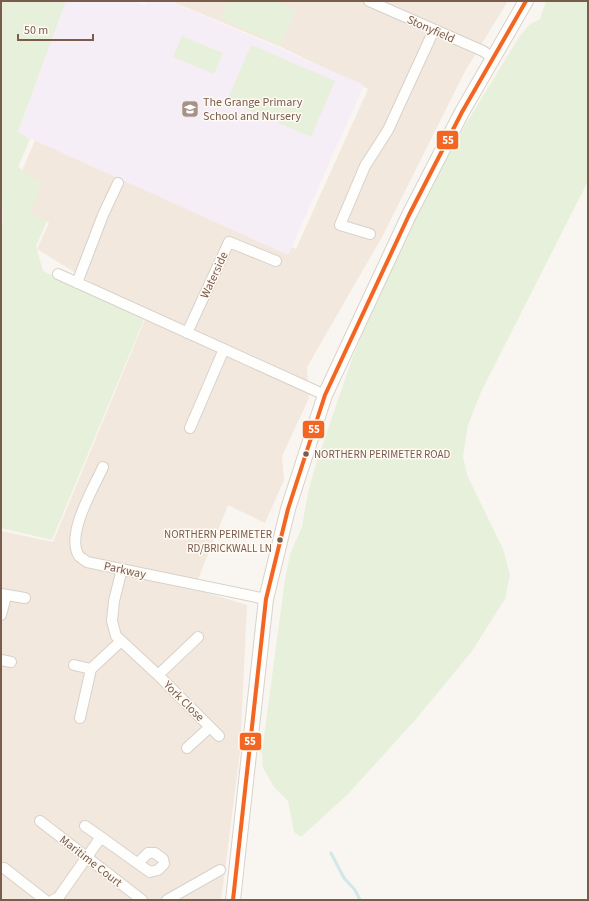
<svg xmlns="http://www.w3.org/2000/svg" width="589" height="901" font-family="'Source Sans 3',sans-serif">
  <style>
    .residential { fill: #f2e8de }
    .education { fill: #f6eef6 }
    .green { fill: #e7f0db }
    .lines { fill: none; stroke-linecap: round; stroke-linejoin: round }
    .stream { stroke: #d0e8ea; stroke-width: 3 }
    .street-casing { stroke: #d7d1cb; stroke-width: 12 }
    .secondary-casing { stroke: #d9d2cb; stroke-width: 16 }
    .street { stroke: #fefefd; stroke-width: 10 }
    .secondary { stroke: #fefefd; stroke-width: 14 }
    .bus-1-casing { stroke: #fffaf3; stroke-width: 7 }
    .bus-1 { stroke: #f26522; stroke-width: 4 }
    .bus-dot { fill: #7a5c4d; stroke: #fffaf3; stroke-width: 1.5 }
    .labels { text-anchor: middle; stroke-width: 3; stroke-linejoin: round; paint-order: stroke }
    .bus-label { font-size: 11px; fill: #7a5c4d; stroke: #fffaf3; text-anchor: start }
    .street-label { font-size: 12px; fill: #7a5c4d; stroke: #fffaf3 }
    .poi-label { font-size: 12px; fill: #7a5c4d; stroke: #fffaf3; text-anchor: start }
    .line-badge { stroke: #fffaf3; stroke-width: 1.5 }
    .badge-label { font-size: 11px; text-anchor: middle; font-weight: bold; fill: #fff }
  </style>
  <rect width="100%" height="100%" fill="#f9f5f0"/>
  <path class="residential" d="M171,1H508L465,71L382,237L307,367L309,398L282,456L284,480L265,523L228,505L194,589L247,605L240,751L223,886L221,900H1V531L53,542L148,312L97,286L37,249L49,223L30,213L21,173L36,138L296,249L368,89L281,47Z"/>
  <path class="education" d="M66,1H133L145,6L148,1H170L364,85L288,255L18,133Z"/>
  <path class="green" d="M1,1H66L18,132L30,139L18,167L41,182L31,213L47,221L36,246L43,271L145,317L52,540L1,528V231L3,219L1,182Z
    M227,1H276L296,10L280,45L220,18Z
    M546,1H588V181L481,392L468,425L463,456L467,475L503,549L510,575L505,599L472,651L416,719L348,794L301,837L294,832L288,801L274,787L263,768L262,752L285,579L290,554L302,527L308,493L314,470L352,359L382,285L419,208L461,132L519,37L529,25L540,19Z
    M182,36L223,53L214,74L173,57Z
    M251,45L335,81L311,137L227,101Z"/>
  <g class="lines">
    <path class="stream" d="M331,853L344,878L355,890L360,900"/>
    <defs>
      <path id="street" d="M369,1L483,51L493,58
        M370,234L340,225L365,166L388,130L434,30
        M58,274L325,395
        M77,283L103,215L118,183
        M187,333L229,242L276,261
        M190,428L224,349
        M103,467C94,487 65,535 79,556C81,558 85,560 87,562L266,599
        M122,569L114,601L112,621L116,636L158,675L219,736
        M1,594L25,598
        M1,615L6,596
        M1,660L11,662
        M74,665L91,669
        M158,675L198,637
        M80,718L91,669L121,641
        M187,748L210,727
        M40,821L142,900
        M85,826C107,841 128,857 150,872L158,870L164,864L163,859L155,853H148L138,863
        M4,868L45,900
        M53,900L58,898L101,837
        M167,900L220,870"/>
      <path id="secondary" d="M233,900L266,599L288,509L325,395L409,215L462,112L526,1"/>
    </defs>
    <use href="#street" class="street-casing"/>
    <use href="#secondary" class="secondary-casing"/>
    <use href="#street" class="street"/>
    <use href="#secondary" class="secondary"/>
    <defs>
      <path id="bus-1" d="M233,900L266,599L288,509L325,395L409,215L462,112L526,1"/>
    </defs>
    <use href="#bus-1" class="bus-1-casing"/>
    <use href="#bus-1" class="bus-1"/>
  </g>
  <defs>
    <symbol id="school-square" viewBox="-11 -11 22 22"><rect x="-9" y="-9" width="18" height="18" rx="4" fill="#a69286" stroke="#fffaf3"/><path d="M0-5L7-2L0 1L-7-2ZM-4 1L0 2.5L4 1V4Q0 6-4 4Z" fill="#fff"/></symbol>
  </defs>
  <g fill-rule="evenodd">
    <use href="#school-square" x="180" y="99" width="20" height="20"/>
  </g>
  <g class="bus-dot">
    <circle cx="306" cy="454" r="3.5"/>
    <circle cx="280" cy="540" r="3.5"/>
  </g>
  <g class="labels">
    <g class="bus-label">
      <text x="314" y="458">NORTHERN PERIMETER ROAD</text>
      <text x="272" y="538" text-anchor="end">NORTHERN PERIMETER<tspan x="272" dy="14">RD/BRICKWALL LN</tspan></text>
    </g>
    <g class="street-label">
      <text transform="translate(431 29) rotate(24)" y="4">Stonyfield</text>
      <text transform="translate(214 275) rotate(-65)" y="4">Waterside</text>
      <text transform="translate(125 570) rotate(12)" y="4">Parkway</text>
      <text transform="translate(184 701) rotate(45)" y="4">York Close</text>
      <text transform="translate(91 861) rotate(38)" y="4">Maritime Court</text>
    </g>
    <g class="poi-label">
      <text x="203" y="106">The Grange Primary<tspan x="203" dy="14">School and Nursery</tspan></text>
    </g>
  </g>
  <g class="line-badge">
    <rect x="436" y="130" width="23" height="20" rx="4" fill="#f26522"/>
    <rect x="302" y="420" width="23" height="19" rx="4" fill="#f26522"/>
    <rect x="239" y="732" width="23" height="19" rx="4" fill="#f26522"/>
  </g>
  <g class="badge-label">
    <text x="448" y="144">55</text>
    <text x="314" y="433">55</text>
    <text x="250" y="745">55</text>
  </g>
  <rect width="589" height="901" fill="none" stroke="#7a5c4d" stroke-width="4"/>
  <path d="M18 34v6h75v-6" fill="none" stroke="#7a5c4d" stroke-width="2"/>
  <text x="24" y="34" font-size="12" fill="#7a5c4d" stroke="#fffaf3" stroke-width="3" paint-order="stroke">50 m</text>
</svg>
